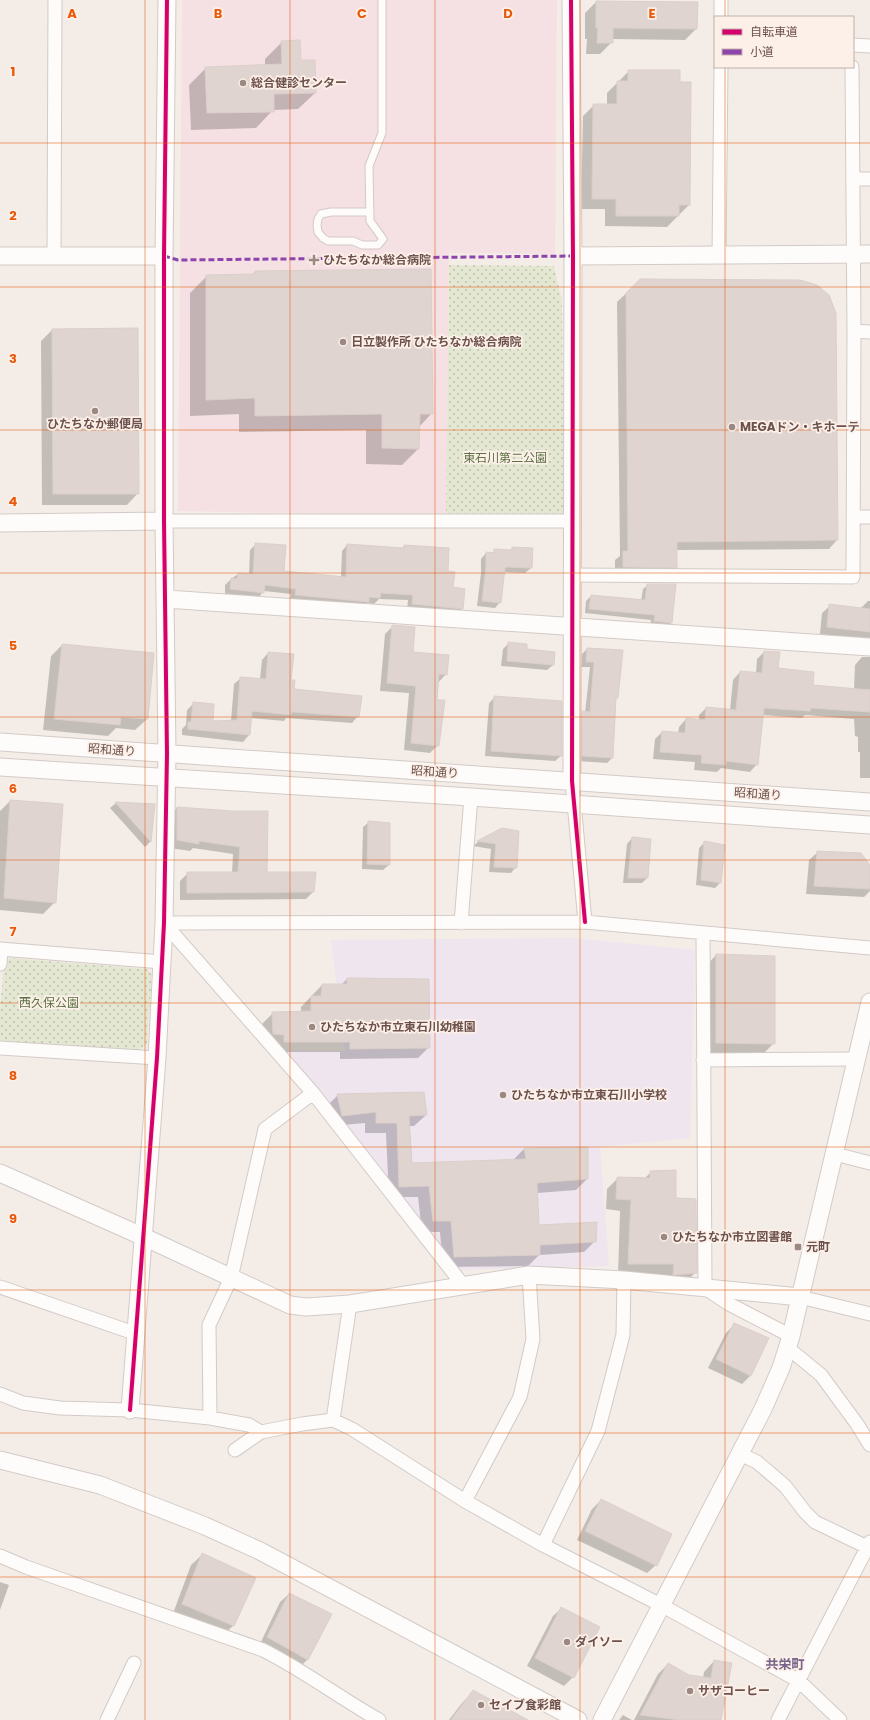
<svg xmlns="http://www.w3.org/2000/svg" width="870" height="1720" font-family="Poppins,'Noto Sans JP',sans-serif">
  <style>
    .education { fill: #eee5ef }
    .medical { fill: #f5e0e3 }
    .park { fill: url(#park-dots) }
    .shadow { fill: #0003 }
    .building { fill: #e0d4d0; stroke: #dccfca }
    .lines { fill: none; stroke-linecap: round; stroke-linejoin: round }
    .service-casing { stroke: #d3cac6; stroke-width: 9 }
    .minor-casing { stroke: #d3cac6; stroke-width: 15 }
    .tertiary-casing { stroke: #d3cac6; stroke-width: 19 }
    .service { stroke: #fdfcfb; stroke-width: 7 }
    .minor { stroke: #fdfcfb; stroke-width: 13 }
    .tertiary { stroke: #fdfcfb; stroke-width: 17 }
    .quiet { stroke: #8e44ad; stroke-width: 3; stroke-dasharray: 6 3; stroke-linecap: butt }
    .cycleway-casing { stroke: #fcf0e8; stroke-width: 6 }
    .cycleway { stroke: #d6006c; stroke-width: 4 }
    .grid { fill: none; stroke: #e8590c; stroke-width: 1; stroke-opacity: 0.55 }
    .poi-dot { fill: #9c8882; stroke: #fcf0e8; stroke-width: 1.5 }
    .labels { text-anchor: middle; stroke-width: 3.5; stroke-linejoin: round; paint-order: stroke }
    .poi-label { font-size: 12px; font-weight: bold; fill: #6d514c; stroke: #fcf0e8; text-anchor: start }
    .park-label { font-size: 12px; fill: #5c7245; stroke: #fcf0e8 }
    .street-label { font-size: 12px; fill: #6d514c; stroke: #fcf0e8 }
    .neighbourhood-label { font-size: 13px; font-weight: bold; fill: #76648a; stroke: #fcf0e8 }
    .grid-label { font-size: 13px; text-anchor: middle; font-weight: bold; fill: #e8590c; stroke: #fcf0e8; stroke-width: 3.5; stroke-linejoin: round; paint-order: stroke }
  </style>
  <defs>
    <pattern id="park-dots" width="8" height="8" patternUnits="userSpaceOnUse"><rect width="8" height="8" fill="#e4e8d3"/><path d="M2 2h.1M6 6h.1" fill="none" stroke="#bdbead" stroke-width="1.8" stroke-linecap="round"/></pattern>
  </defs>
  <rect width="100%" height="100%" fill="#f4ede7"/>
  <path class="education" d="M573,938L695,950L690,1138L600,1147L609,1266L456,1270L280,1051H345L331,940Z"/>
  <path class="medical" d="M184,0H557L555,254L449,253L446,516L178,511L182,1Z"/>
  <path class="park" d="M449,265L554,266L562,301L564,511L560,518L446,516Z
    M9,958L147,969L152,974L147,1044L139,1050L2,1042L0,1039V1010L4,963Z"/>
  <path class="shadow" d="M596,2L696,29L685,40L612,39V42L600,54H586L587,39H585V13Z
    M282,42L300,61L315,93L298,109L273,110L256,128L191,130L189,85L206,68L265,65V59Z
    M629,71L689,205L667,227L605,226V209H581L583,116L594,105H607V93Z
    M255,272L432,413L419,427L418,449L402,465L366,464V430L239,432V414L190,416V293L207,276L252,275Z
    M640,280L835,314L837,540L829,549L676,550V567L667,576H615V560L620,556L617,302Z
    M52,330L138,493L127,505H42L41,341Z
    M256,544L283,572L341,577L342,551L347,545L402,549L404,546L447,572L452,588L462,609L456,614L407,610L408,600L379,599L374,604L366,603L362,607L290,600L291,594L264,591L258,598L225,595V585L231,579L238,574L249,575L250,550Z
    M513,548L531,568L525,573L504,572L500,602L495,608L477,606L481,573V559L486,553L491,554L495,550L509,551Z
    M648,585L671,623L666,628L650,626L651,620L585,613L586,601L591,596L641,601L643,589Z
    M868,601H870V648L859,639L820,634L822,613L830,606L860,609Z
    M393,626L411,653L446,674L438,683L436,701L438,745L430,753L404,750L409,693L380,691L385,634Z
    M509,643L526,650L553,665L547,670L501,666L503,649Z
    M62,645L147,719L135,730L116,728L108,736L43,730L51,656Z
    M587,649L617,698L615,699L612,758L607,763L577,761V718L583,712L585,713L590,667H581L582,654Z
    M764,652L777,669L812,686L854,689L855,665L862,657H870V778H860V752H858V737L855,736L854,719L805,715L802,718L762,715L757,764L750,772L721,768L717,772L694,770L695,762L653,759L655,739L662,732L678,733L679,727L686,719L699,721V715L706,708L730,710L733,680L740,672L756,674L757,659Z
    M268,653L290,681L293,690L358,716L352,723L286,718L284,721L251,718L249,735L243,742L182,735V729L186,725L187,710L194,703L212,722L231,721L234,684L241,678L260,679L262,660Z
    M495,697L561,756L555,761L485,756L489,703Z
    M10,801L55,902L43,914L0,910V811Z
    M116,803L154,804L150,842L145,847L110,808Z
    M177,808L232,812L266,873L314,891L306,899L180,900V881L188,873H232L233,854L193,848L190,851L170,848V815Z
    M369,822L389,865L383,870L362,869L363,827Z
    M502,829L516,867L511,873L489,872L491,849L473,846L478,842Z
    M632,838L647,878L642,883H623L627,844Z
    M705,842L720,883L715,888L696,885L699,848Z
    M818,852L870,866V891L864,897L806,894L809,860Z
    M716,955L774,1043L762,1055L705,1054V967Z
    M347,979L429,1047L418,1058L340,1059V1052H273L263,1044L262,1024L273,1013H301V1007L322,985H341Z
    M338,1095L426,1115L414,1126H409L411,1164L513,1160L524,1149L587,1179L576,1190L537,1193L538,1226L595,1241L584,1252L539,1255L528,1266L443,1267L440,1232H422L418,1197H389L386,1133H365V1123L331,1126L327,1106Z
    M651,1172L675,1199L696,1272L685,1283L662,1285L663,1274L618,1275L620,1211L606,1209L607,1189L618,1178L644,1179Z
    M734,1325L751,1375L742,1384L708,1368L726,1333Z
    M601,1500L656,1565L647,1573L577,1540L592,1509Z
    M203,1554L234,1625L222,1636L172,1616L191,1565Z
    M0,1582L9,1585L0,1610Z
    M289,1594L307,1660L299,1668L259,1646L280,1602Z
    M562,1608L573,1677L564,1686L527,1666L553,1616Z
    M714,1661L720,1720H634L658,1674L668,1664L689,1676L703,1678L704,1672Z
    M473,1692L526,1720H449L462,1703Z
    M623,1715L632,1720H619Z"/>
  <path class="building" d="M596,1L698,2L697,29L613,28V43H597L598,28H596Z
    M300,40L301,60H315L316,93L274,94V112L207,113L205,67L282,64L281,41Z
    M628,70H680V82H691L690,205H679V216H616V199H592L593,104H617V81H628Z
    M431,269L433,414H420L419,449L382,448V414L255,416V398L206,400V275L255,274V271Z
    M640,279L800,280L817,285L829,295L836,313L838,540L677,542V568L623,567V551H628L626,293Z
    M138,328L139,494H53L52,329Z
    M255,543L286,545L284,571L346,577L347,544L404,548V545L449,548L448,571L455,572L453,587L465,589L463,609L412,604L413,595L381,593L380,598L369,597V602L295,595L296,589L265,585L264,593L230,589L231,578L237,579L238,573L253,574Z
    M512,547L533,548L532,568L507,567L505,568L501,603L482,601L486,567V552L494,553V549L512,550Z
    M647,584H676L672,623L654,621L655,615L589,609L591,595L645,600Z
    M829,604L870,609V632L827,627Z
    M392,625L415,627L413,652L449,655L447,675L439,674L437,700H445L439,746L411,743L416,686L387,683Z
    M508,642L527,644V649L555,652L554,665L507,661Z
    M62,644L154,653L148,719L121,717L120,725L54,719Z
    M587,648L623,650L618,698H616L613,758L582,756V711L590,712L594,662H586Z
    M764,651L780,652L778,668L814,672L813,685L870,690V712L811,708L810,711L764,708L758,765L726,761V765L701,763L702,755L660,752L662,731L685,733L686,718L705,720L706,707L736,710L740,671L762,673Z
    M268,652L294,654L291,680H295L294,689L362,696L359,717L292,712L291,715L252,711L250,735L188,729V722H191L193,702L214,704L213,721L237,720L240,677L266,679Z
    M494,696L562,701V756L491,751Z
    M10,800L63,804L56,903L4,898Z
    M115,802L155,804L151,842Z
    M177,807L232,811H268L267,872H316L314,892L187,893V872H238L240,847L199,841V844L177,840Z
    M368,821L390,823V865L367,864Z
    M502,828L519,831L517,868L494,867L496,844L477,841Z
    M632,837L651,839L648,878H628Z
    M704,841L725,845L721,883L701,880Z
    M817,851L861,853L870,865V889L814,886Z
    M716,954L775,956V1044L716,1043Z
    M347,978L429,979L430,1048L350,1049V1042H284V1035L273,1034L272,1012L311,1011V996H321L322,984H347Z
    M424,1092L427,1115L409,1116L412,1163L526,1159L524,1148L588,1147V1179L537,1183L539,1225L597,1222L596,1242L540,1245V1255L454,1257L451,1221H433L429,1186L399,1187L397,1123H376V1112L342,1116L337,1094Z
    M676,1170V1198L696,1199L697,1273L673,1275L674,1264H628L631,1200L616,1199L617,1177L650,1178V1171Z
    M734,1323L769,1338L751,1376L716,1359Z
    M601,1499L672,1534L657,1566L585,1531Z
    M202,1553L256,1578L234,1626L182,1604Z
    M289,1593L332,1614L308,1660L267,1637Z
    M561,1607L600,1627L574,1678L535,1658Z
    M714,1660L732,1663L721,1720H680L640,1715L668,1663L689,1675L711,1678Z
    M473,1690L528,1720H451Z"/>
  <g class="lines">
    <defs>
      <path id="service" d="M370,212H331L321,214L318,219L317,225L318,232L323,238L328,241H353L362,245H378L383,239L370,221L369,166L382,133V0"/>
      <path id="minor" d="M721,0V17
        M853,45L870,46
        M853,179H870
        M719,255L721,67
        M54,256L55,0
        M854,331L870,332
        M853,517H870
        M164,521H572
        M573,575L853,577L854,331L852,67
        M572,781L585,922
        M164,923L585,922L870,948
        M164,923L313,1093L463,1285
        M461,923L471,797
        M703,933L705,1288L729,1304L791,1336
        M0,949L162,962
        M0,964L1,949
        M0,1048L157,1058
        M703,1060L857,1059
        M835,1154L870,1163
        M0,1287L137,1334
        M800,1297L870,1314
        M788,1348L821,1375L857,1424L870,1445
        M0,1394L23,1403L60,1408L130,1410L210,1418L249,1425L261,1432
        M210,1418L209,1325L231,1278L265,1129L313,1093
        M333,1420L350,1304
        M235,1450L261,1432L302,1424L333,1420L352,1429L465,1501L543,1545L661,1605L799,1681L840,1720
        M740,1454L757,1462L785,1486L805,1512L815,1522L867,1547
        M465,1501L520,1397L533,1339L529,1275
        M543,1545L598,1431L623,1335L624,1280
        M0,1556L26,1567L263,1650C303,1670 340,1698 379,1720
        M107,1720L134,1663
        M778,1720L870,1542"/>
      <path id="tertiary" d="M571,0L573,256L572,781
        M0,256H164
        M573,256L870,254
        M0,523L164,521
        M166,599L870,647
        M0,742L870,802
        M0,767L471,797L870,825
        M0,1173L144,1237L290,1305L306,1307L350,1304L529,1275L624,1280L800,1297
        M130,1410L157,1058L164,923L167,754L164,521V256L167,0
        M0,1460L100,1485L205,1526L260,1551L578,1720
        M602,1720L763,1409L781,1368L791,1336L870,1002"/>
    </defs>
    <use href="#service" class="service-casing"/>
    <use href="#minor" class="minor-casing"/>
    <use href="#tertiary" class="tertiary-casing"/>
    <use href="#service" class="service"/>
    <use href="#minor" class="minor"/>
    <use href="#tertiary" class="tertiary"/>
    <path class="quiet" d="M164,256L178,260L573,256"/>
    <defs>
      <path id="cycleway" d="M571,0L573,256L572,781L585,922
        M130,1410L157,1058L164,923L167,754L164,521V256L167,0"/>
    </defs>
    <use href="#cycleway" class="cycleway-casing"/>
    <use href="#cycleway" class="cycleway"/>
  </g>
  <path class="grid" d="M145,0V1720M290,0V1720M435,0V1720M580,0V1720M725,0V17M725,67V1720M0,143H870M0,287H870M0,430H870M0,573H870M0,717H870M0,860H870M0,1003H870M0,1147H870M0,1290H870M0,1433H870M0,1577H870"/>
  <g class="poi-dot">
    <circle cx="243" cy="83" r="4"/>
    <path d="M312 254h4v4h4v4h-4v4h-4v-4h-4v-4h4z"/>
    <circle cx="343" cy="342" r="4"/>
    <circle cx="95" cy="411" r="4"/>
    <circle cx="732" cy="427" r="4"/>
    <circle cx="312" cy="1027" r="4"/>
    <circle cx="503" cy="1095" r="4"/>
    <circle cx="664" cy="1237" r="4"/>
    <rect x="794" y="1243" width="8" height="8" rx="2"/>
    <circle cx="567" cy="1642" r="4"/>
    <circle cx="690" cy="1691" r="4"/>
    <circle cx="481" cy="1705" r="4"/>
  </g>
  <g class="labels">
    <g class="poi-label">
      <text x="251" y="87">総合健診センター</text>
      <text x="323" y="264">ひたちなか総合病院</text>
      <text x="351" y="346">日立製作所 ひたちなか総合病院</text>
      <text x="95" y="428" text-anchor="middle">ひたちなか郵便局</text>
      <text x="740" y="431">MEGAドン・キホーテ</text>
      <text x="320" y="1031">ひたちなか市立東石川幼稚園</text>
      <text x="511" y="1099">ひたちなか市立東石川小学校</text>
      <text x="672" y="1241">ひたちなか市立図書館</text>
      <text x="806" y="1251">元町</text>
      <text x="575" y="1646">ダイソー</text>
      <text x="698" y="1695">サザコーヒー</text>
      <text x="489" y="1709">セイブ食彩館</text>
    </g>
    <g class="park-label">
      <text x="505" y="462">東石川第二公園</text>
      <text x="49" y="1007">西久保公園</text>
    </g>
    <g class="street-label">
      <text transform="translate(112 750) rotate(4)" y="4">昭和通り</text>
      <text transform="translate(435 772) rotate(4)" y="4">昭和通り</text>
      <text transform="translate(758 794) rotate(4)" y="4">昭和通り</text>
    </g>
    <g class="neighbourhood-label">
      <text x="785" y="1669">共栄町</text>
    </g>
  </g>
  <g class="grid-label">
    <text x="72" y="18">A</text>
    <text x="218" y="18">B</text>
    <text x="362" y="18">C</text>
    <text x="508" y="18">D</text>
    <text x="652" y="18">E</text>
    <text x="13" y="76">1</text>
    <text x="13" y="220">2</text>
    <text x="13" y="363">3</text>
    <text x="13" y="506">4</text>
    <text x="13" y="650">5</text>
    <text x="13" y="793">6</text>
    <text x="13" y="936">7</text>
    <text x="13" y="1080">8</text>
    <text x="13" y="1223">9</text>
  </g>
  <rect x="714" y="16" width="140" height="52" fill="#fcf0e8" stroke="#c3b0aa"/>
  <rect x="722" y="29" width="20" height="6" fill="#d6006c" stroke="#c3b0aa"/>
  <text x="750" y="36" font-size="12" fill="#6d514c">自転車道</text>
  <rect x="722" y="49" width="20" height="6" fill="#8e44ad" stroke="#c3b0aa"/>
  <text x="750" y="56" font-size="12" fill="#6d514c">小道</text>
</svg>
